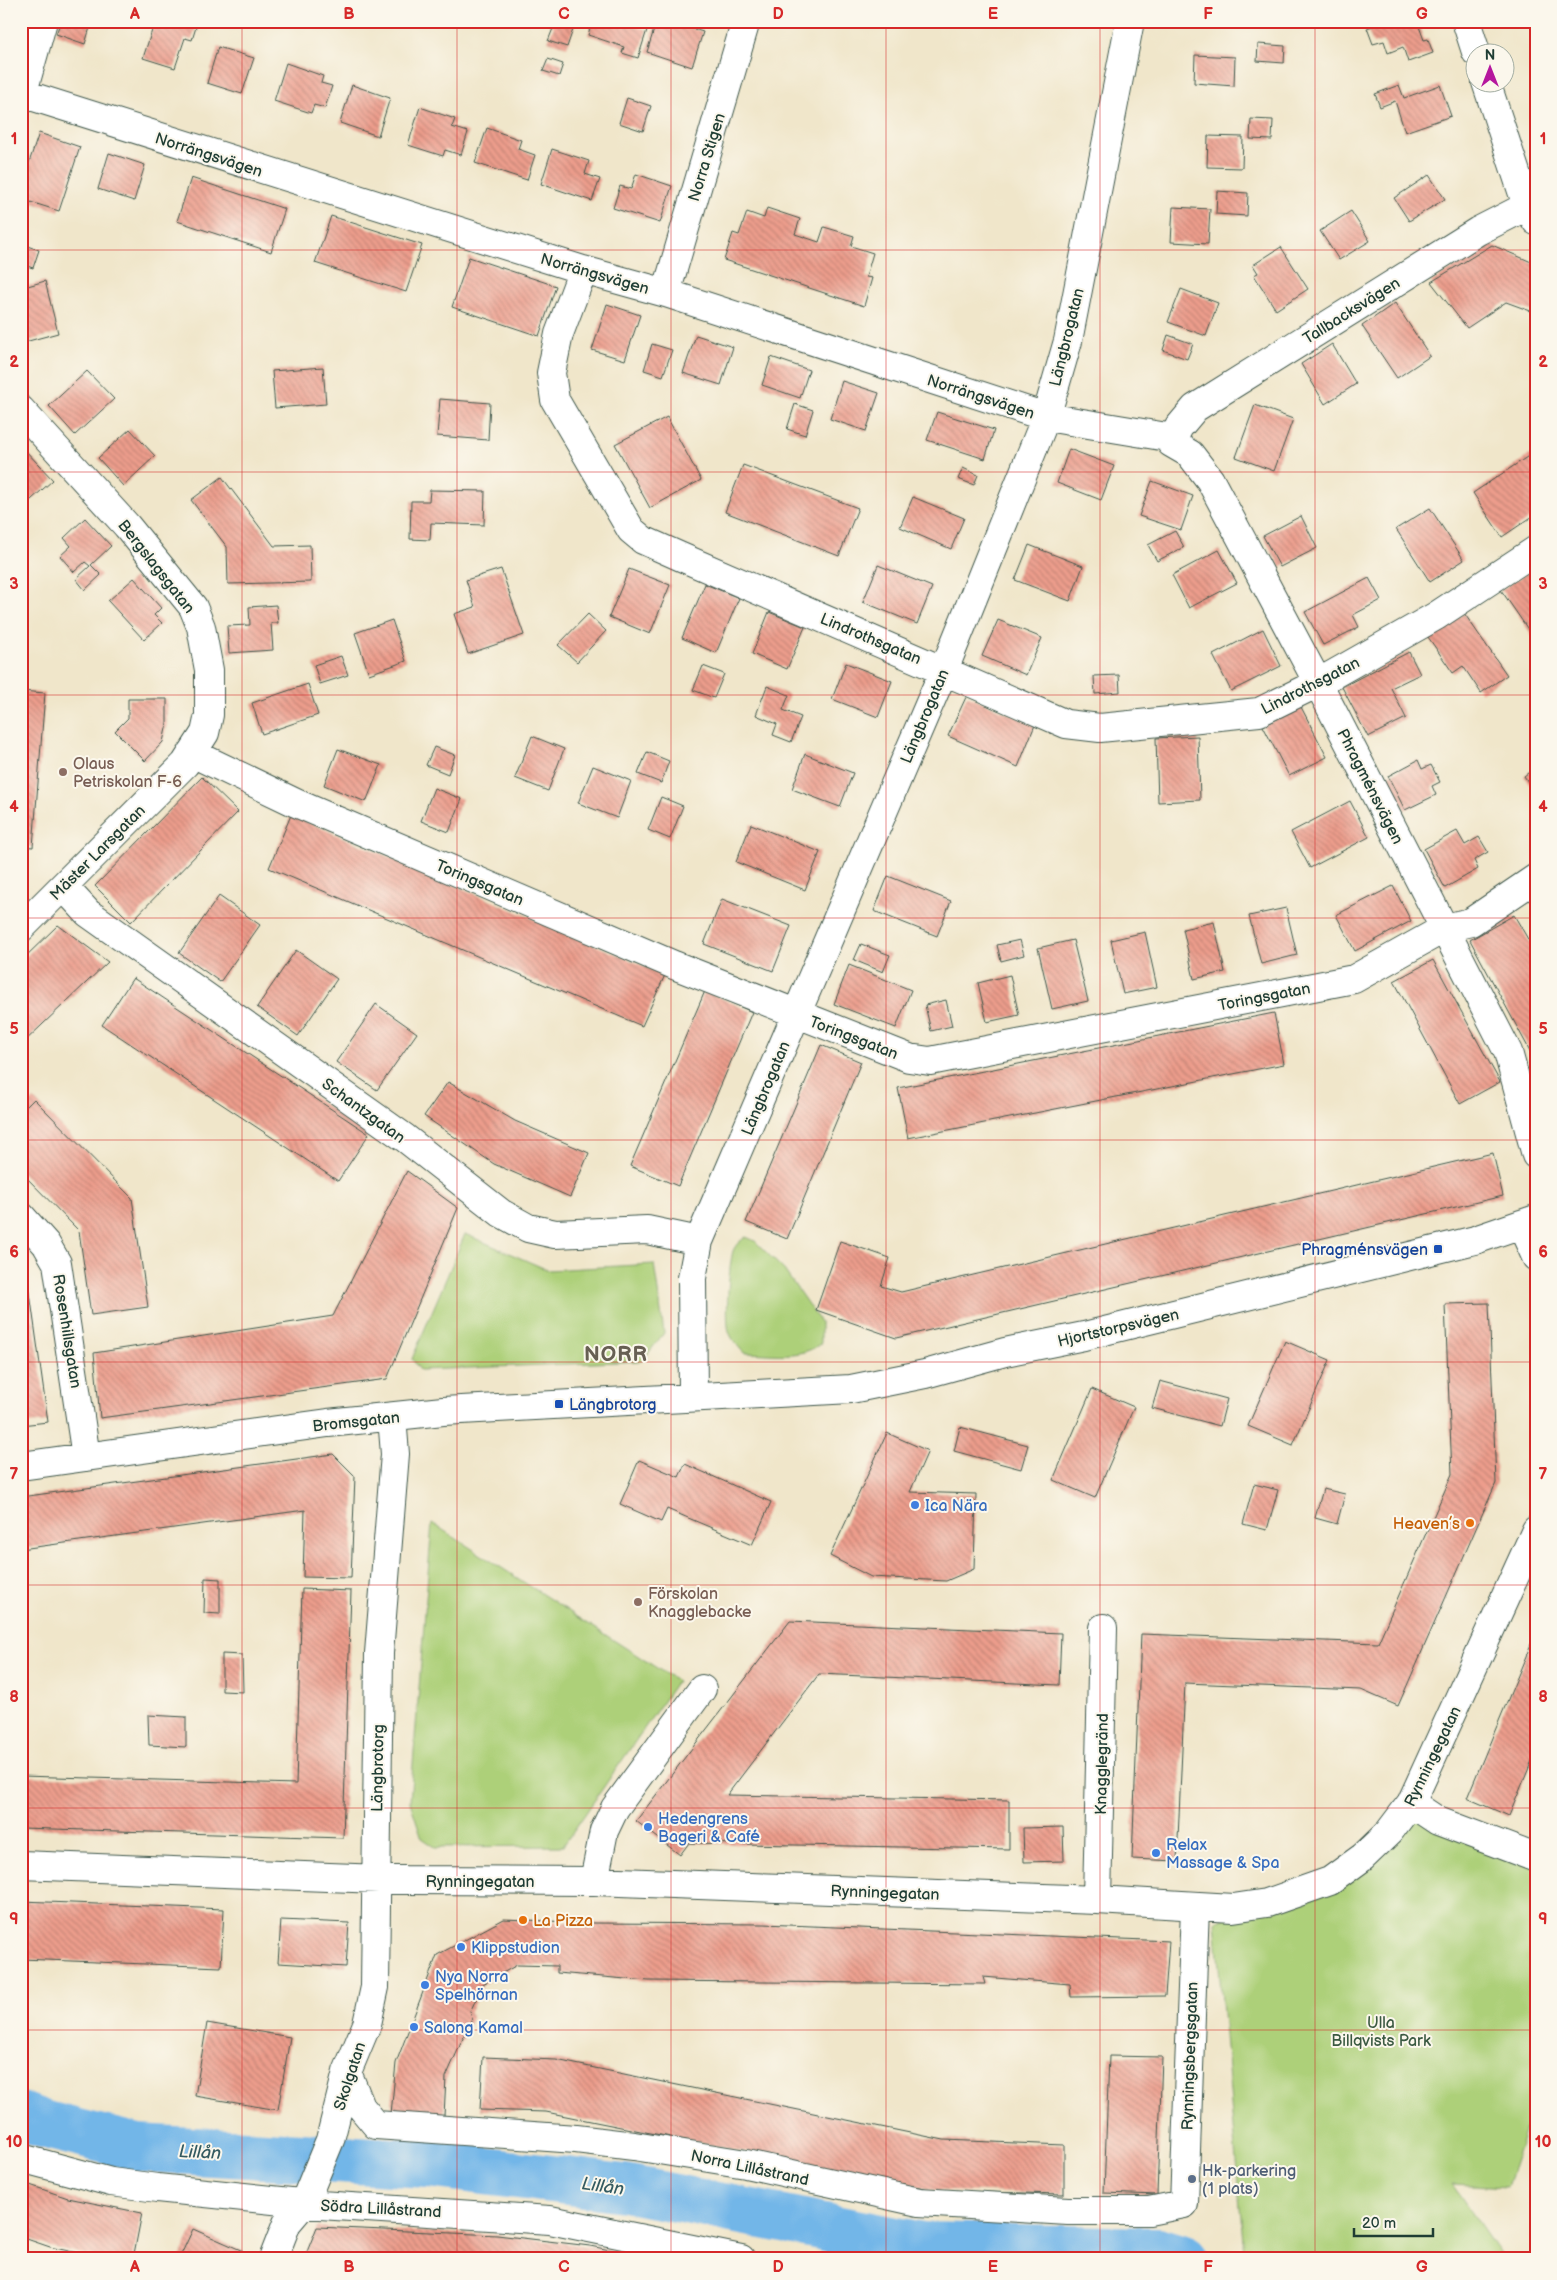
<svg xmlns="http://www.w3.org/2000/svg" width="1557" height="2280" font-family="'Balsamiq Sans',sans-serif">
  <style>
    .green { fill: #add079; stroke: #668656 }
    .lines { fill: none; stroke-linecap: round; stroke-linejoin: round }
    .river { stroke: #72b6e8; stroke-width: 48 }
    .building { fill: url(#building-back-hatch) }
    .minor-casing { stroke: #3e564a; stroke-width: 30 }
    .minor { stroke: #fff; stroke-width: 28 }
    .grid { fill: none; stroke: #d62828; stroke-width: 1; stroke-opacity: 0.55 }
    .education-dot { fill: #8d6e63; stroke: #fbf7ec; stroke-width: 2 }
    .transit-dot { fill: #1a4fb4; stroke: #fbf7ec; stroke-width: 2 }
    .shop-dot { fill: #3f7fe0; stroke: #fbf7ec; stroke-width: 2 }
    .food-dot { fill: #e8710a; stroke: #fbf7ec; stroke-width: 2 }
    .service-dot { fill: #5c6f8a; stroke: #fbf7ec; stroke-width: 2 }
    .labels { text-anchor: middle; stroke-width: 4; stroke-linejoin: round; paint-order: stroke }
    .street-label { font-size: 16px; fill: #1f3d34; stroke: #fbf7ec }
    .education-label { font-size: 16px; fill: #785e54; stroke: #fbf7ec; text-anchor: start }
    .transit-label { font-size: 16px; fill: #164399; stroke: #fbf7ec; text-anchor: end }
    .shop-label { font-size: 16px; fill: #366cbe; stroke: #fbf7ec; text-anchor: start }
    .food-label { font-size: 16px; fill: #c56008; stroke: #fbf7ec; text-anchor: end }
    .park-label { font-size: 16px; fill: #3b5a42; stroke: #fbf7ec }
    .service-label { font-size: 16px; fill: #4e5e75; stroke: #fbf7ec; text-anchor: start }
    .water-label { font-size: 18px; font-style: italic; fill: #345b61; stroke: #fbf7ec }
    .district-label { font-size: 21px; font-weight: bold; letter-spacing: 1px; fill: #675f53; stroke: #fbf7ec }
    .neatline { fill: none; stroke: #d62828; stroke-width: 2 }
    .grid-label { font-size: 16px; text-anchor: middle; font-weight: bold; fill: #d62828 }
  </style>
  <defs>
    <pattern id="building-back-hatch" width="6" height="6" patternUnits="userSpaceOnUse" patternTransform="scale(1.25)"><rect width="6" height="6" fill="#ed9d8c"/><path d="M-1 5l2 2M0 0l6 6M5-1l2 2" fill="none" stroke="#bf8173"/></pattern>
  </defs>
  <rect width="100%" height="100%" fill="#fbf7ec"/>
  <filter id="ink" filterUnits="userSpaceOnUse"><feTurbulence type="fractalNoise" baseFrequency=".02" numOctaves="2"/><feDisplacementMap in="SourceGraphic" scale="10" xChannelSelector="R" yChannelSelector="G"/><feConvolveMatrix kernelMatrix="1 2 1 2 8 2 1 2 1" color-interpolation-filters="sRGB"/></filter>
  <filter id="wash" filterUnits="userSpaceOnUse"><feTurbulence type="fractalNoise" baseFrequency=".0096" numOctaves="4" result="noise"/><feDisplacementMap in="SourceGraphic" scale="20" xChannelSelector="R" yChannelSelector="G"/><feGaussianBlur stdDeviation="1.12" result="paint"/><feColorMatrix in="noise" values="0 0 0 0 0 0 0 0 0 0 0 0 0 0 0 0 0 1.4 0 .05"/><feComposite in="paint" operator="in"/></filter>
  <g filter="url(#wash)">
    <rect width="100%" height="100%" fill="#f0e6ca"/>
    <path class="green" d="M465,1234L548,1270L654,1264L664,1333L642,1361L420,1370L412,1359Z
      M746,1237L755,1241L784,1270L821,1323V1343C802,1360 768,1353 744,1353C737,1345 729,1337 728,1326C726,1311 729,1265 733,1251C736,1244 740,1241 746,1237Z
      M432,1523L677,1681L563,1846L435,1847L422,1838L410,1802Z
      M1421,1814L1536,1854V2099L1507,2187L1452,2184L1504,2259H1258L1244,2253L1215,1921L1326,1882Z"/>
    <g class="lines">
      <path class="river" d="M21,2116L42,2124L138,2148L428,2164L624,2188L922,2246L1158,2251L1184,2259"/>
    </g>
    <g id="blocks">
      <path class="building" d="M61,21H92L85,44L56,34Z
        M155,21H198L192,40L185,38L175,68L143,58Z
        M540,21H576L567,47L548,41L554,26Z
        M592,21H633L632,25L647,30L638,58L622,53L624,47L588,35Z
        M1387,21H1417L1424,40L1428,39L1433,53L1408,62L1403,47L1388,53L1384,41L1373,44L1367,28Z
        M672,22L703,32L692,67L647,52L656,23L671,28Z
        M1258,44L1285,46L1284,63L1257,61Z
        M218,47L254,58L242,94L207,83Z
        M1195,55L1235,57L1234,86L1194,83Z
        M548,59L563,64L559,76L543,71Z
        M286,63L323,76L321,83L332,86L325,108L314,105L311,113L274,101Z
        M352,85L390,98L378,136L340,123Z
        M1399,85L1404,98L1440,85L1451,116L1405,132L1395,101L1380,107L1375,94Z
        M627,98L651,106L643,131L619,123Z
        M420,107L455,119L452,127L468,132L461,155L445,150L443,156L408,145Z
        M1251,119L1273,120L1272,140L1250,139Z
        M487,128L521,140L518,149L535,155L527,180L475,163Z
        M39,133L80,147L59,211L21,199V186Z
        M1208,136L1243,137L1242,168L1207,167Z
        M552,149L589,161L585,174L600,179L592,201L541,184Z
        M109,153L145,165L134,201L98,189Z
        M636,174L672,186L660,223L613,208L620,186L631,189Z
        M1429,175L1445,199L1409,221L1394,198Z
        M191,178L285,209L271,252L177,221Z
        M1217,191L1248,193L1247,216L1216,214Z
        M1173,207L1210,209L1208,244L1171,242Z
        M767,208L800,219L795,234L819,242L824,227L854,236L851,246L873,253L866,277L872,278L864,306L724,260L733,233L739,235L747,212L764,218Z
        M1351,211L1370,241L1339,260L1320,231Z
        M331,216L422,245L406,292L315,263Z
        M21,244L39,250L33,268L21,264Z
        M1492,245L1536,264V313L1506,302L1467,328L1431,282Z
        M1281,247L1308,289L1276,310L1254,275L1258,273L1253,265Z
        M469,257L556,286L539,336L452,307Z
        M45,281L58,333L21,343V288Z
        M1181,289L1218,303L1206,336L1168,322Z
        M1395,303L1430,356L1397,378L1362,326Z
        M607,304L640,315L625,360L592,350Z
        M696,335L733,347L721,385L683,373Z
        M1168,335L1193,344L1187,359L1163,350Z
        M652,344L672,350L663,376L644,370Z
        M1332,344L1356,384L1325,404L1301,364Z
        M771,357L809,370L800,398L762,385Z
        M323,367L326,404L275,408L272,371Z
        M87,371L114,399L75,435L49,406Z
        M842,381L879,393L866,431L830,419Z
        M440,399L490,403L488,440L437,436Z
        M795,404L813,410L805,435L787,429Z
        M1255,405L1293,419L1274,471L1236,457Z
        M937,412L994,430L985,459L927,440Z
        M667,417L701,480L650,508L615,444Z
        M130,429L155,456L123,486L98,458Z
        M24,449L53,480L21,509V452Z
        M1069,449L1114,466L1101,500L1057,483Z
        M1536,451V514L1502,537L1473,493Z
        M743,465L858,508L839,556L725,512Z
        M963,468L978,475L974,485L958,479Z
        M222,477L274,546L310,545L311,582L228,584L227,547L191,500Z
        M1152,481L1193,496L1181,530L1139,516Z
        M430,490L485,491L484,525L431,523L430,540L410,539L411,501H429Z
        M913,497L964,518L951,549L900,527Z
        M1430,508L1464,560L1430,582L1396,529Z
        M1301,516L1317,548L1280,567L1263,536Z
        M85,518L111,546L91,565L101,575L85,590L76,579L90,566L85,562L74,572L60,556L71,546L64,538Z
        M1175,531L1184,547L1157,561L1148,545Z
        M1029,545L1083,566L1070,601L1015,580Z
        M1219,550L1237,583L1189,608L1172,575Z
        M878,565L932,587L917,624L863,602Z
        M501,569L524,635L468,654L454,614L475,607L466,580Z
        M629,569L670,585L650,634L609,617Z
        M1531,570L1536,578V641L1501,590Z
        M134,578L161,608L154,615L162,623L144,640L108,601Z
        M1369,578L1381,600L1353,615L1359,627L1323,645L1305,612Z
        M705,584L739,598L716,653L682,638Z
        M276,605L278,623H271L273,650L229,653L227,626L250,625L249,607Z
        M769,612L805,627L787,669L752,654Z
        M1464,613L1507,675L1481,693L1463,666L1453,673L1428,637Z
        M588,614L606,631L577,662L558,645Z
        M392,620L406,661L369,674L355,633Z
        M998,620L1042,638L1026,675L982,656Z
        M1263,629L1281,666L1231,691L1213,655Z
        M1409,652L1420,674L1391,688L1406,718L1368,737L1342,687Z
        M341,656L348,675L320,684L314,665Z
        M846,663L892,681L878,717L832,699Z
        M703,666L724,674L714,698L693,690Z
        M1119,675L1120,692L1095,694L1094,676Z
        M308,684L318,715L262,734L252,703Z
        M767,686L789,695L783,710L801,717L791,742L773,735L777,724L756,715Z
        M21,691L45,693L33,847L21,846Z
        M967,695L1035,725L1018,767L948,736Z
        M128,699H167V724L163,742L145,761L115,731L128,718Z
        M1301,707L1327,757L1289,776L1263,726Z
        M532,736L564,749L548,791L515,778Z
        M1198,736L1200,800L1158,802L1156,738Z
        M434,747L455,755L448,774L426,765Z
        M338,749L381,765L366,802L324,785Z
        M647,752L669,761L661,783L638,774Z
        M805,754L853,773L840,807L792,789Z
        M1418,760L1422,769L1431,765L1440,782L1432,786L1436,795L1405,810L1388,776Z
        M593,766L631,781L617,818L578,803Z
        M1536,767V793L1524,776Z
        M202,777L238,812L131,922L95,886Z
        M434,788L462,799L449,832L421,821Z
        M661,797L683,806L670,839L648,830Z
        M1350,801L1369,837L1310,868L1291,832Z
        M291,815L665,975L642,1026L269,868Z
        M751,824L820,852L805,890L736,862Z
        M1457,831L1465,845L1479,837L1488,852L1474,860L1478,869L1445,888L1424,849Z
        M888,876L951,901L937,936L874,911Z
        M1393,886L1411,921L1355,951L1336,915Z
        M219,896L260,925L220,982L179,953Z
        M722,899L791,926L773,971L704,944Z
        M1286,908L1297,955L1261,964L1249,916Z
        M1514,915L1536,953V1062L1470,940Z
        M1214,922L1225,972L1194,979L1183,929Z
        M58,925L108,962L21,1045V961Z
        M1145,932L1157,987L1123,994L1111,940Z
        M1020,940L1024,955L1001,961L997,945Z
        M1073,940L1088,1001L1052,1009L1038,948Z
        M861,944L890,955L883,972L854,960Z
        M296,950L337,979L298,1036L257,1007Z
        M1433,960L1500,1082L1460,1104L1394,981Z
        M849,965L911,990L896,1028L834,1004Z
        M1010,975L1019,1015L987,1022L978,983Z
        M133,978L369,1134L338,1181L102,1025Z
        M705,991L752,1012L678,1186L630,1166Z
        M946,1000L952,1026L931,1031L925,1005Z
        M376,1004L417,1033L377,1090L336,1062Z
        M1274,1013L1284,1064L908,1138L898,1088Z
        M821,1045L861,1062L787,1239L746,1222Z
        M448,1082L515,1121L589,1153L570,1197L494,1164L424,1116Z
        M34,1099L132,1198L148,1307L91,1315L79,1231L21,1172V1112Z
        M1493,1153L1503,1196L896,1338L816,1310L840,1241L890,1258L881,1286L901,1292Z
        M407,1171L458,1208L387,1379L100,1418L94,1353L333,1316Z
        M21,1253L25,1257L48,1422L21,1425Z
        M1489,1303L1496,1483L1398,1706L1361,1690L1185,1683L1177,1861L1132,1859L1141,1634L1378,1643L1452,1474L1445,1304Z
        M1285,1341L1330,1360L1293,1445L1248,1426Z
        M1160,1381L1227,1399L1220,1426L1152,1408Z
        M1092,1389L1134,1407L1095,1498L1053,1480Z
        M960,1427L1028,1445L1021,1469L954,1451Z
        M887,1433L928,1451L910,1492L976,1494L974,1569L946,1581L871,1577L830,1556Z
        M333,1454L355,1476L351,1578L303,1577L305,1510L21,1549V1497Z
        M639,1460L679,1477L685,1464L771,1502L752,1545L667,1509L661,1522L620,1504Z
        M1254,1484L1278,1490L1267,1530L1243,1524Z
        M1323,1489L1345,1494L1337,1524L1315,1518Z
        M205,1578L220,1579V1614L204,1613Z
        M302,1589L351,1591L343,1838L21,1828V1776L296,1784Z
        M790,1621L1061,1633L1059,1685L819,1674L727,1795L1009,1800V1849L689,1843L680,1855L636,1821Z
        M1536,1632V1751L1509,1816L1467,1798Z
        M222,1654L242,1655L243,1692L222,1691Z
        M148,1715L186,1717V1747L149,1745Z
        M1063,1827L1064,1861L1024,1862L1023,1828Z
        M21,1901L224,1909L221,1967L21,1959Z
        M504,1919L593,1923L764,1924L1169,1941L1165,1996L1071,1997L1070,1984L983,1977L985,1984L649,1981L557,1973V1966L517,1965L483,1984L470,2012L472,2018L446,2077L444,2116L391,2114L396,2063L437,1955Z
        M281,1920L349,1923L346,1967L278,1963Z
        M207,2023L290,2037L278,2110L195,2096Z
        M1109,2056L1162,2057L1157,2195L1104,2193Z
        M483,2057L556,2060L944,2140L1064,2145V2194L939,2191L546,2112L480,2110Z
        M21,2182L68,2198L142,2213L133,2259H106L50,2247L21,2237Z
        M317,2227L497,2235L590,2246L650,2258L304,2259Z
        M193,2229L243,2251L240,2259H179Z"/>
    </g>
  </g>
  <g filter="url(#ink)">
    <use href="#blocks" fill-opacity="0" stroke="#3e564a" stroke-width="1"/>
    <g class="lines">
      <defs>
        <path id="minor" d="M1466,21L1476,52
          M1486,82L1527,206L1536,221
          M21,93L583,270L666,293L1046,417L1173,438
          M21,99L43,21
          M1527,206L1478,231L1195,408L1179,427L1171,443L1190,454L1210,480L1318,683L1508,1052L1536,1155
          M583,270L559,334L551,373L555,400L631,530L643,540L679,556L1066,724L1100,728L1259,712L1318,683L1436,616L1536,550
          M666,293L746,21
          M21,410L127,526L193,607L201,627L209,670V715L205,733L185,764L21,928
          M192,753L296,803L674,965L909,1058L930,1061L1354,979L1445,928L1471,922L1536,878
          M63,886L88,913L405,1138L501,1213L528,1228L555,1234L647,1230L699,1241
          M21,1216L46,1244L57,1263L86,1457
          M1521,1224L1536,1257
          M693,1396L692,1278L699,1241L944,670L1046,417L1068,341L1130,21
          M21,1466L328,1423L443,1411L851,1389L925,1374L1005,1352L1084,1336L1475,1240L1536,1219
          M1411,1803L1438,1821L1536,1858
          M21,1865L405,1880L594,1881L1097,1900L1233,1908L1267,1903L1330,1881L1363,1857L1389,1832L1411,1803L1536,1530
          M594,1881L604,1831L615,1808L702,1689
          M1097,1900L1103,1628
          M347,2072L361,2107L376,2125L576,2139L634,2146L746,2164L919,2202L1068,2211H1149L1184,2204L1195,1907
          M21,2158L111,2182L157,2188L320,2205L550,2220L741,2259
          M273,2259L287,2223L304,2203L330,2140L347,2072L367,2024L375,1987L379,1653L395,1454L392,1417"/>
      </defs>
      <use href="#minor" class="minor-casing"/>
      <use href="#minor" class="minor"/>
    </g>
  </g>
  <path class="grid" d="M242,21V2259M457,21V2259M671,21V2259M886,21V2259M1100,21V2259M1315,21V2259M21,250H1536M21,472H1536M21,695H1536M21,918H1536M21,1140H1536M21,1362H1536M21,1585H1536M21,1808H1536M21,2030H1536"/>
  <g class="education-dot">
    <circle cx="63" cy="772" r="5"/>
    <circle cx="638" cy="1602" r="5"/>
  </g>
  <g class="transit-dot">
    <rect x="1433" y="1244" width="10" height="10" rx="2.5"/>
    <rect x="554" y="1399" width="10" height="10" rx="2.5"/>
  </g>
  <g class="shop-dot">
    <circle cx="915" cy="1505" r="5"/>
    <circle cx="648" cy="1827" r="5"/>
    <circle cx="1156" cy="1853" r="5"/>
    <circle cx="461" cy="1947" r="5"/>
    <circle cx="425" cy="1985" r="5"/>
    <circle cx="414" cy="2027" r="5"/>
  </g>
  <g class="food-dot">
    <circle cx="1470" cy="1523" r="5"/>
    <circle cx="523" cy="1920" r="5"/>
  </g>
  <circle class="service-dot" cx="1192" cy="2179" r="5"/>
  <g class="labels">
    <g class="street-label">
      <text transform="translate(209 154) rotate(18)" y="6">Norrängsvägen</text>
      <text transform="translate(706 157) rotate(-73)" y="6">Norra Stigen</text>
      <text transform="translate(595 273) rotate(16)" y="6">Norrängsvägen</text>
      <text transform="translate(1351 310) rotate(-32)" y="6">Tallbacksvägen</text>
      <text transform="translate(1066 337) rotate(-76)" y="6">Längbrogatan</text>
      <text transform="translate(981 396) rotate(18)" y="6">Norrängsvägen</text>
      <text transform="translate(157 566) rotate(52)" y="6">Bergslagsgatan</text>
      <text transform="translate(871 638) rotate(23)" y="6">Lindrothsgatan</text>
      <text transform="translate(1310 685) rotate(-27)" y="6">Lindrothsgatan</text>
      <text transform="translate(924 716) rotate(-67)" y="6">Längbrogatan</text>
      <text transform="translate(1371 786) rotate(63)" y="6">Phragménsvägen</text>
      <text transform="translate(97 852) rotate(-45)" y="6">Mäster Larsgatan</text>
      <text transform="translate(480 882) rotate(23)" y="6">Toringsgatan</text>
      <text transform="translate(1264 996) rotate(-11)" y="6">Toringsgatan</text>
      <text transform="translate(854 1037) rotate(21)" y="6">Toringsgatan</text>
      <text transform="translate(765 1088) rotate(-67)" y="6">Längbrogatan</text>
      <text transform="translate(364 1110) rotate(36)" y="6">Schantzgatan</text>
      <text transform="translate(1118 1327) rotate(-13)" y="6">Hjortstorpsvägen</text>
      <text transform="translate(68 1331) rotate(81)" y="6">Rosenhillsgatan</text>
      <text transform="translate(356 1421) rotate(-6)" y="6">Bromsgatan</text>
      <text transform="translate(1432 1756) rotate(-64)" y="6">Rynningegatan</text>
      <text transform="translate(1101 1764) rotate(-89)" y="6">Knagglegränd</text>
      <text transform="translate(377 1768) rotate(-89)" y="6">Längbrotorg</text>
      <text x="480" y="1887">Rynningegatan</text>
      <text transform="translate(885 1892) rotate(2)" y="6">Rynningegatan</text>
      <text transform="translate(1189 2056) rotate(-88)" y="6">Rynningsbergsgatan</text>
      <text transform="translate(349 2076) rotate(-72)" y="6">Skolgatan</text>
      <text transform="translate(750 2167) rotate(12)" y="6">Norra Lillåstrand</text>
      <text transform="translate(381 2208) rotate(3)" y="6">Södra Lillåstrand</text>
    </g>
    <g class="education-label">
      <text x="73" y="769">Olaus<tspan x="73" dy="18">Petriskolan F-6</tspan></text>
      <text x="648" y="1599">Förskolan<tspan x="648" dy="18">Knagglebacke</tspan></text>
    </g>
    <g class="transit-label">
      <text x="1428" y="1255">Phragménsvägen</text>
      <text x="569" y="1410" text-anchor="start">Längbrotorg</text>
    </g>
    <g class="shop-label">
      <text x="925" y="1511">Ica Nära</text>
      <text x="658" y="1824">Hedengrens<tspan x="658" dy="18">Bageri &amp; Café</tspan></text>
      <text x="1166" y="1850">Relax<tspan x="1166" dy="18">Massage &amp; Spa</tspan></text>
      <text x="471" y="1953">Klippstudion</text>
      <text x="435" y="1982">Nya Norra<tspan x="435" dy="18">Spelhörnan</tspan></text>
      <text x="424" y="2033">Salong Kamal</text>
    </g>
    <g class="food-label">
      <text x="1460" y="1529">Heaven’s</text>
      <text x="533" y="1926" text-anchor="start">La Pizza</text>
    </g>
    <g class="park-label">
      <text x="1381" y="2028">Ulla<tspan x="1381" dy="18">Billqvists Park</tspan></text>
    </g>
    <g class="service-label">
      <text x="1202" y="2176">Hk-parkering<tspan x="1202" dy="18">(1 plats)</tspan></text>
    </g>
    <g class="water-label">
      <text transform="translate(200 2152) rotate(3)" y="6">Lillån</text>
      <text transform="translate(603 2186) rotate(8)" y="6">Lillån</text>
    </g>
    <g class="district-label">
      <text x="616" y="1361">NORR</text>
    </g>
  </g>
  <rect width="1557" height="2280" fill="none" stroke="#fbf7ec" stroke-width="55"/>
  <g transform="translate(1490 68)"><circle r="24" fill="#fbf7ec" stroke="#a3ada2"/>
  <path d="M0-4L9 19L0 12L-9 19Z" fill="#b5179e"/>
  <text y="-8" font-size="14" font-weight="bold" text-anchor="middle" fill="#1f3d34">N</text>
  </g>
  <path d="M1354 2228v8h79v-8" fill="none" stroke="#1f3d34" stroke-width="2.5"/>
  <text x="1362" y="2228" font-size="15" fill="#1f3d34" stroke="#fbf7ec" stroke-width="4" paint-order="stroke">20 m</text>
  <rect x="28" y="28" width="1502" height="2224" class="neatline"/>
  <g class="grid-label">
    <text x="135" y="19">A</text>
    <text x="349" y="19">B</text>
    <text x="564" y="19">C</text>
    <text x="778" y="19">D</text>
    <text x="993" y="19">E</text>
    <text x="1208" y="19">F</text>
    <text x="1422" y="19">G</text>
    <text x="14" y="144">1</text>
    <text x="1543" y="144">1</text>
    <text x="14" y="367">2</text>
    <text x="1543" y="367">2</text>
    <text x="14" y="589">3</text>
    <text x="1543" y="589">3</text>
    <text x="14" y="812">4</text>
    <text x="1543" y="812">4</text>
    <text x="14" y="1034">5</text>
    <text x="1543" y="1034">5</text>
    <text x="14" y="1257">6</text>
    <text x="1543" y="1257">6</text>
    <text x="14" y="1479">7</text>
    <text x="1543" y="1479">7</text>
    <text x="14" y="1702">8</text>
    <text x="1543" y="1702">8</text>
    <text x="14" y="1924">9</text>
    <text x="1543" y="1924">9</text>
    <text x="14" y="2147">10</text>
    <text x="1543" y="2147">10</text>
    <text x="135" y="2272">A</text>
    <text x="349" y="2272">B</text>
    <text x="564" y="2272">C</text>
    <text x="778" y="2272">D</text>
    <text x="993" y="2272">E</text>
    <text x="1208" y="2272">F</text>
    <text x="1422" y="2272">G</text>
  </g>
</svg>
